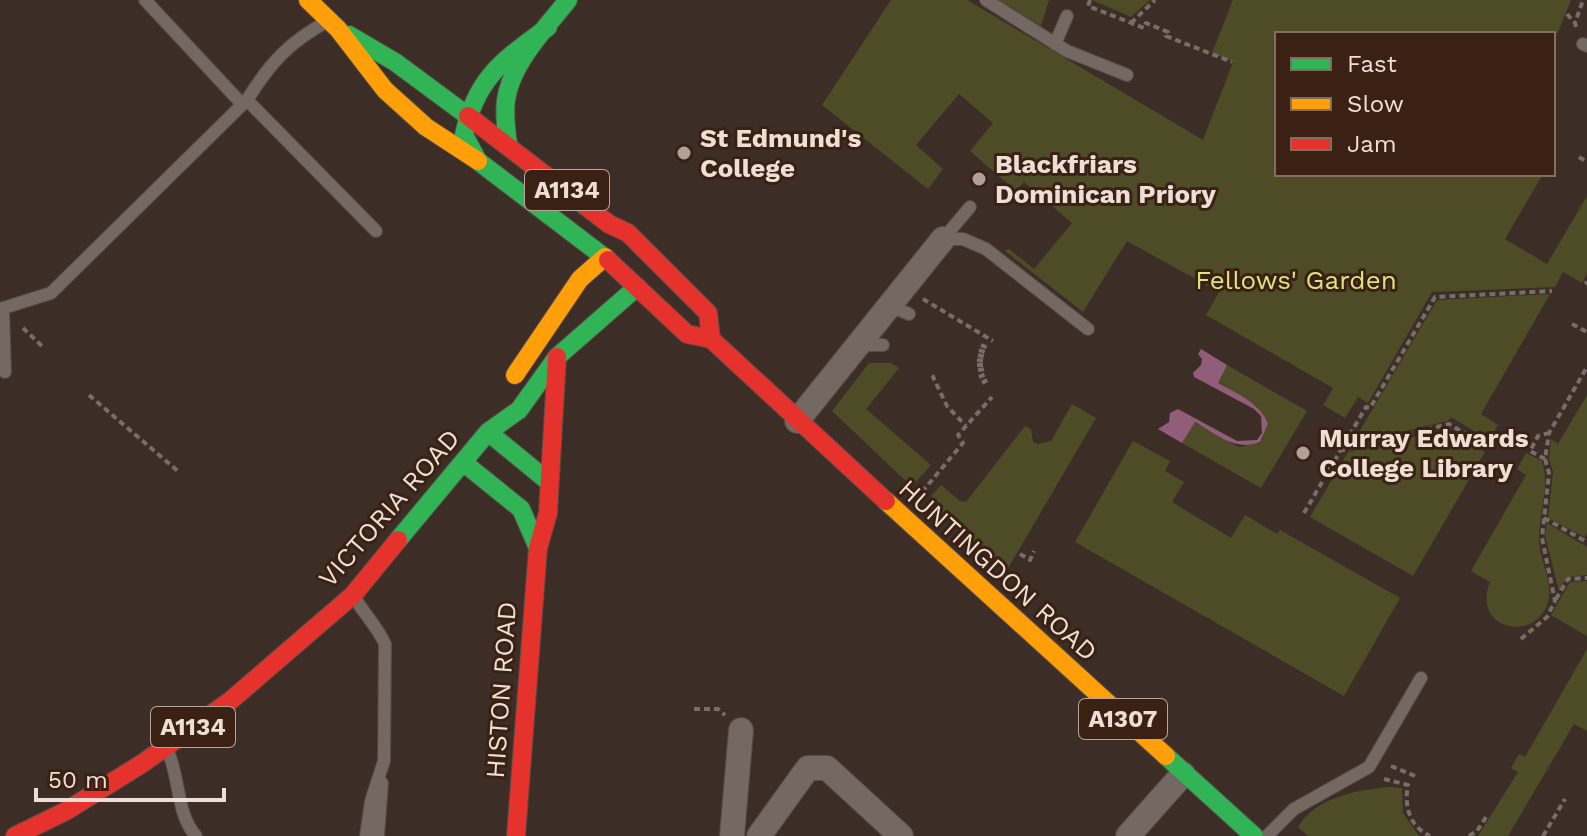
<svg xmlns="http://www.w3.org/2000/svg" width="1587" height="836" font-family="'Work Sans',sans-serif">
  <style>
    .green { fill: #4d4c27 }
    .water { fill: #925c7b }
    .lines { fill: none; stroke-linecap: round; stroke-linejoin: round }
    .lane-casing { stroke: #574b44; stroke-width: 14 }
    .street-casing { stroke: #574b44; stroke-width: 26 }
    .fast-casing { stroke: #574b44; stroke-width: 20 }
    .slow-casing { stroke: #574b44; stroke-width: 20 }
    .jam-casing { stroke: #574b44; stroke-width: 20 }
    .path { stroke: #786d68; stroke-width: 4; stroke-dasharray: 6 4; stroke-linecap: butt }
    .lane { stroke: #736862; stroke-width: 12 }
    .street { stroke: #736862; stroke-width: 24 }
    .fast { stroke: #30b455; stroke-width: 18 }
    .slow { stroke: #ff9f0a; stroke-width: 18 }
    .jam { stroke: #e5322d; stroke-width: 18 }
    .poi-dot { fill: #b0a098; stroke: #3a2114; stroke-width: 3 }
    .labels { text-anchor: middle; stroke-width: 6; stroke-linejoin: round; paint-order: stroke }
    .shield { fill: #3a2114; stroke: #b9a59b; stroke-width: 2 }
    .shield-label { font-size: 24px; font-weight: bold; fill: #efded5 }
    .poi-label { font-size: 26px; font-weight: bold; fill: #efded5; stroke: #3a2114; text-anchor: start }
    .park-label { font-size: 26px; fill: #dfe182; stroke: #3a2114 }
    .street-label { font-size: 26px; fill: #efded5; stroke: #3a2114 }
  </style>
  <rect width="100%" height="100%" fill="#3c2e27"/>
  <path class="green" d="M891,0H967L1203,140L1233,62L1212,53L1233,0H1571L1553,44V34H1277V174H1543L1505,239L1547,264L1587,196V274L1582,283L1563,272L1555,287L1432,292L1368,403L1358,397L1345,418L1323,405L1333,388L1206,315L1219,292L1127,241L1083,312L1005,251L1009,249L1034,269L1072,223L1024,182L1016,191L970,151L993,123L959,94L916,145L943,169L928,189L822,105Z
    M999,0H1049L1041,26Z
    M1092,0H1150L1131,17Z
    M1550,294L1481,414L1498,425L1489,440L1451,417L1448,421L1352,444L1437,300Z
    M869,363H891L899,368L866,409L931,465L914,484H909L832,411Z
    M1227,365L1307,411L1261,488L1182,443L1194,422L1239,447L1260,443L1268,424L1256,405L1217,383Z
    M1587,395V533L1585,537L1548,518L1553,472L1549,459L1551,439L1558,444Z
    M1072,404L1096,418L1007,570L931,504V496L941,485L960,501L966,502L1025,426L1031,429L1033,442L1038,444L1051,441Z
    M1446,429L1485,452L1413,576L1310,517L1348,452Z
    M1133,441L1170,461L1165,471L1184,482L1172,502L1231,538L1245,515L1277,534L1280,530L1400,598L1344,696L1075,542Z
    M1526,453L1542,461C1550,485 1540,511 1539,536C1538,556 1552,579 1549,597C1541,645 1470,631 1490,582L1471,571L1526,475L1517,469Z
    M1547,523L1587,547V575L1567,577L1559,591L1545,536Z
    M1587,581V636L1551,615L1570,582Z
    M1587,649V731L1574,724L1508,836H1478L1518,772L1511,768L1519,754L1525,757Z
    M1390,787L1402,788L1403,813L1419,836H1308L1298,827C1316,797 1357,790 1390,787Z"/>
  <path class="water" d="M1201,349L1227,365L1218,383C1237,394 1260,402 1268,424L1260,442C1236,452 1216,434 1195,422L1182,443L1158,429L1169,422L1170,413L1178,409L1237,441L1257,440L1262,433L1261,416L1254,409L1194,377L1193,373L1201,365L1202,359L1198,354Z"/>
  <g class="lines">
    <defs>
      <path id="lane" d="M145,0L241,103
        M986,0L1067,51L1127,75
        M1055,44L1067,16
        M1583,44L1587,46
        M247,100L376,231
        M943,239H963L986,249L1088,329
        M943,239L970,207
        M890,306L909,314
        M0,309L51,293L247,100C270,63 289,42 328,21
        M3,310L5,372
        M859,345H883
        M355,598C364,614 377,626 385,644L384,761L371,801L366,836
        M167,749C180,776 176,814 196,836
        M378,836L382,783
        M1267,836L1294,809L1369,767L1421,678"/>
      <path id="street" d="M797,421L943,239
        M732,836L741,730
        M759,836L808,768H827L901,836
        M1128,836L1183,774"/>
      <path id="fast" d="M548,27C504,60 476,77 464,135L478,161L608,260
        M349,35L395,62L468,116
        M508,144C506,130 504,115 506,100C511,63 546,28 568,0
        M488,432L549,482
        M464,463L521,509L538,548
        M398,540L488,432L519,410L557,357L637,287
        M1166,756L1254,836"/>
      <path id="slow" d="M308,0L338,29L385,90L426,127L478,161
        M515,375L580,279L605,257
        M886,501L1166,756"/>
      <path id="jam" d="M468,116L609,224L628,233L708,313L711,339
        M608,260L687,334L711,339L886,501
        M15,836L66,811L143,763L230,701L353,595L398,540
        M516,836L538,548L548,513L557,357"/>
    </defs>
    <use href="#lane" class="lane-casing"/>
    <use href="#street" class="street-casing"/>
    <use href="#fast" class="fast-casing"/>
    <use href="#slow" class="slow-casing"/>
    <use href="#jam" class="jam-casing"/>
    <path class="path" d="M1090,0L1088,6L1144,28L1146,23L1168,32L1166,36L1232,62
      M1567,14L1575,23
      M1131,23L1155,0
      M1576,27L1575,23L1583,0
      M1579,157L1587,162
      M1585,284L1587,282
      M923,299L993,341
      M1572,324L1587,332
      M23,328L44,348
      M981,345L988,348
      M979,350L987,353
      M978,355L986,357
      M977,360L985,361
      M977,365H985
      M978,370L985,369
      M935,376L933,377L947,406L966,426
      M979,377L986,374
      M982,383L989,379
      M89,395L179,472
      M1339,451L1449,424L1486,446
      M1545,459L1530,451L1538,436L1549,433
      M922,492L963,443L958,435L992,397
      M1304,513L1366,407L1370,408L1435,297L1552,291
      M1544,518L1587,542
      M1020,554L1030,560L1034,551
      M1556,599L1568,579L1587,578
      M1521,639L1547,617L1555,601L1542,538L1549,473L1545,459L1549,433L1587,367
      M694,709H718L725,715
      M1391,766L1415,776
      M1384,779L1408,785C1404,806 1409,826 1430,836
      M1469,836L1477,831L1488,814
      M1543,836L1565,799"/>
    <use href="#lane" class="lane"/>
    <use href="#street" class="street"/>
    <use href="#fast" class="fast"/>
    <use href="#slow" class="slow"/>
    <use href="#jam" class="jam"/>
  </g>
  <g class="poi-dot">
    <circle cx="684" cy="153" r="8"/>
    <circle cx="979" cy="179" r="8"/>
    <circle cx="1303" cy="453" r="8"/>
  </g>
  <g class="labels">
    <g class="shield">
      <rect x="525" y="170" width="84" height="40" rx="6"/>
      <rect x="1079" y="699" width="88" height="40" rx="6"/>
      <rect x="151" y="707" width="84" height="40" rx="6"/>
    </g>
    <g class="shield-label">
      <text x="567" y="198">A1134</text>
      <text x="1123" y="727">A1307</text>
      <text x="193" y="735">A1134</text>
    </g>
    <g class="poi-label">
      <text x="700" y="147">St Edmund's<tspan x="700" dy="30">College</tspan></text>
      <text x="995" y="173">Blackfriars<tspan x="995" dy="30">Dominican Priory</tspan></text>
      <text x="1319" y="447">Murray Edwards<tspan x="1319" dy="30">College Library</tspan></text>
    </g>
    <g class="park-label">
      <text x="1296" y="289">Fellows' Garden</text>
    </g>
    <g class="street-label">
      <text transform="translate(389 508) rotate(-49)" y="9">VICTORIA ROAD</text>
      <text transform="translate(998 570) rotate(42)" y="9">HUNTINGDON ROAD</text>
      <text transform="translate(501 690) rotate(-86)" y="9">HISTON ROAD</text>
    </g>
  </g>
  <rect x="1275" y="32" width="280" height="144" fill="#3a2114" stroke="#826d61" stroke-width="2"/>
  <rect x="1291" y="58" width="40" height="12" fill="#30b455" stroke="#826d61" stroke-width="2"/>
  <text x="1347" y="72" font-size="24" fill="#efded5">Fast</text>
  <rect x="1291" y="98" width="40" height="12" fill="#ff9f0a" stroke="#826d61" stroke-width="2"/>
  <text x="1347" y="112" font-size="24" fill="#efded5">Slow</text>
  <rect x="1291" y="138" width="40" height="12" fill="#e5322d" stroke="#826d61" stroke-width="2"/>
  <text x="1347" y="152" font-size="24" fill="#efded5">Jam</text>
  <path d="M36 788v12h188v-12" fill="none" stroke="#efded5" stroke-width="4"/>
  <text x="48" y="788" font-size="24" fill="#efded5" stroke="#3a2114" stroke-width="6" paint-order="stroke">50 m</text>
</svg>
